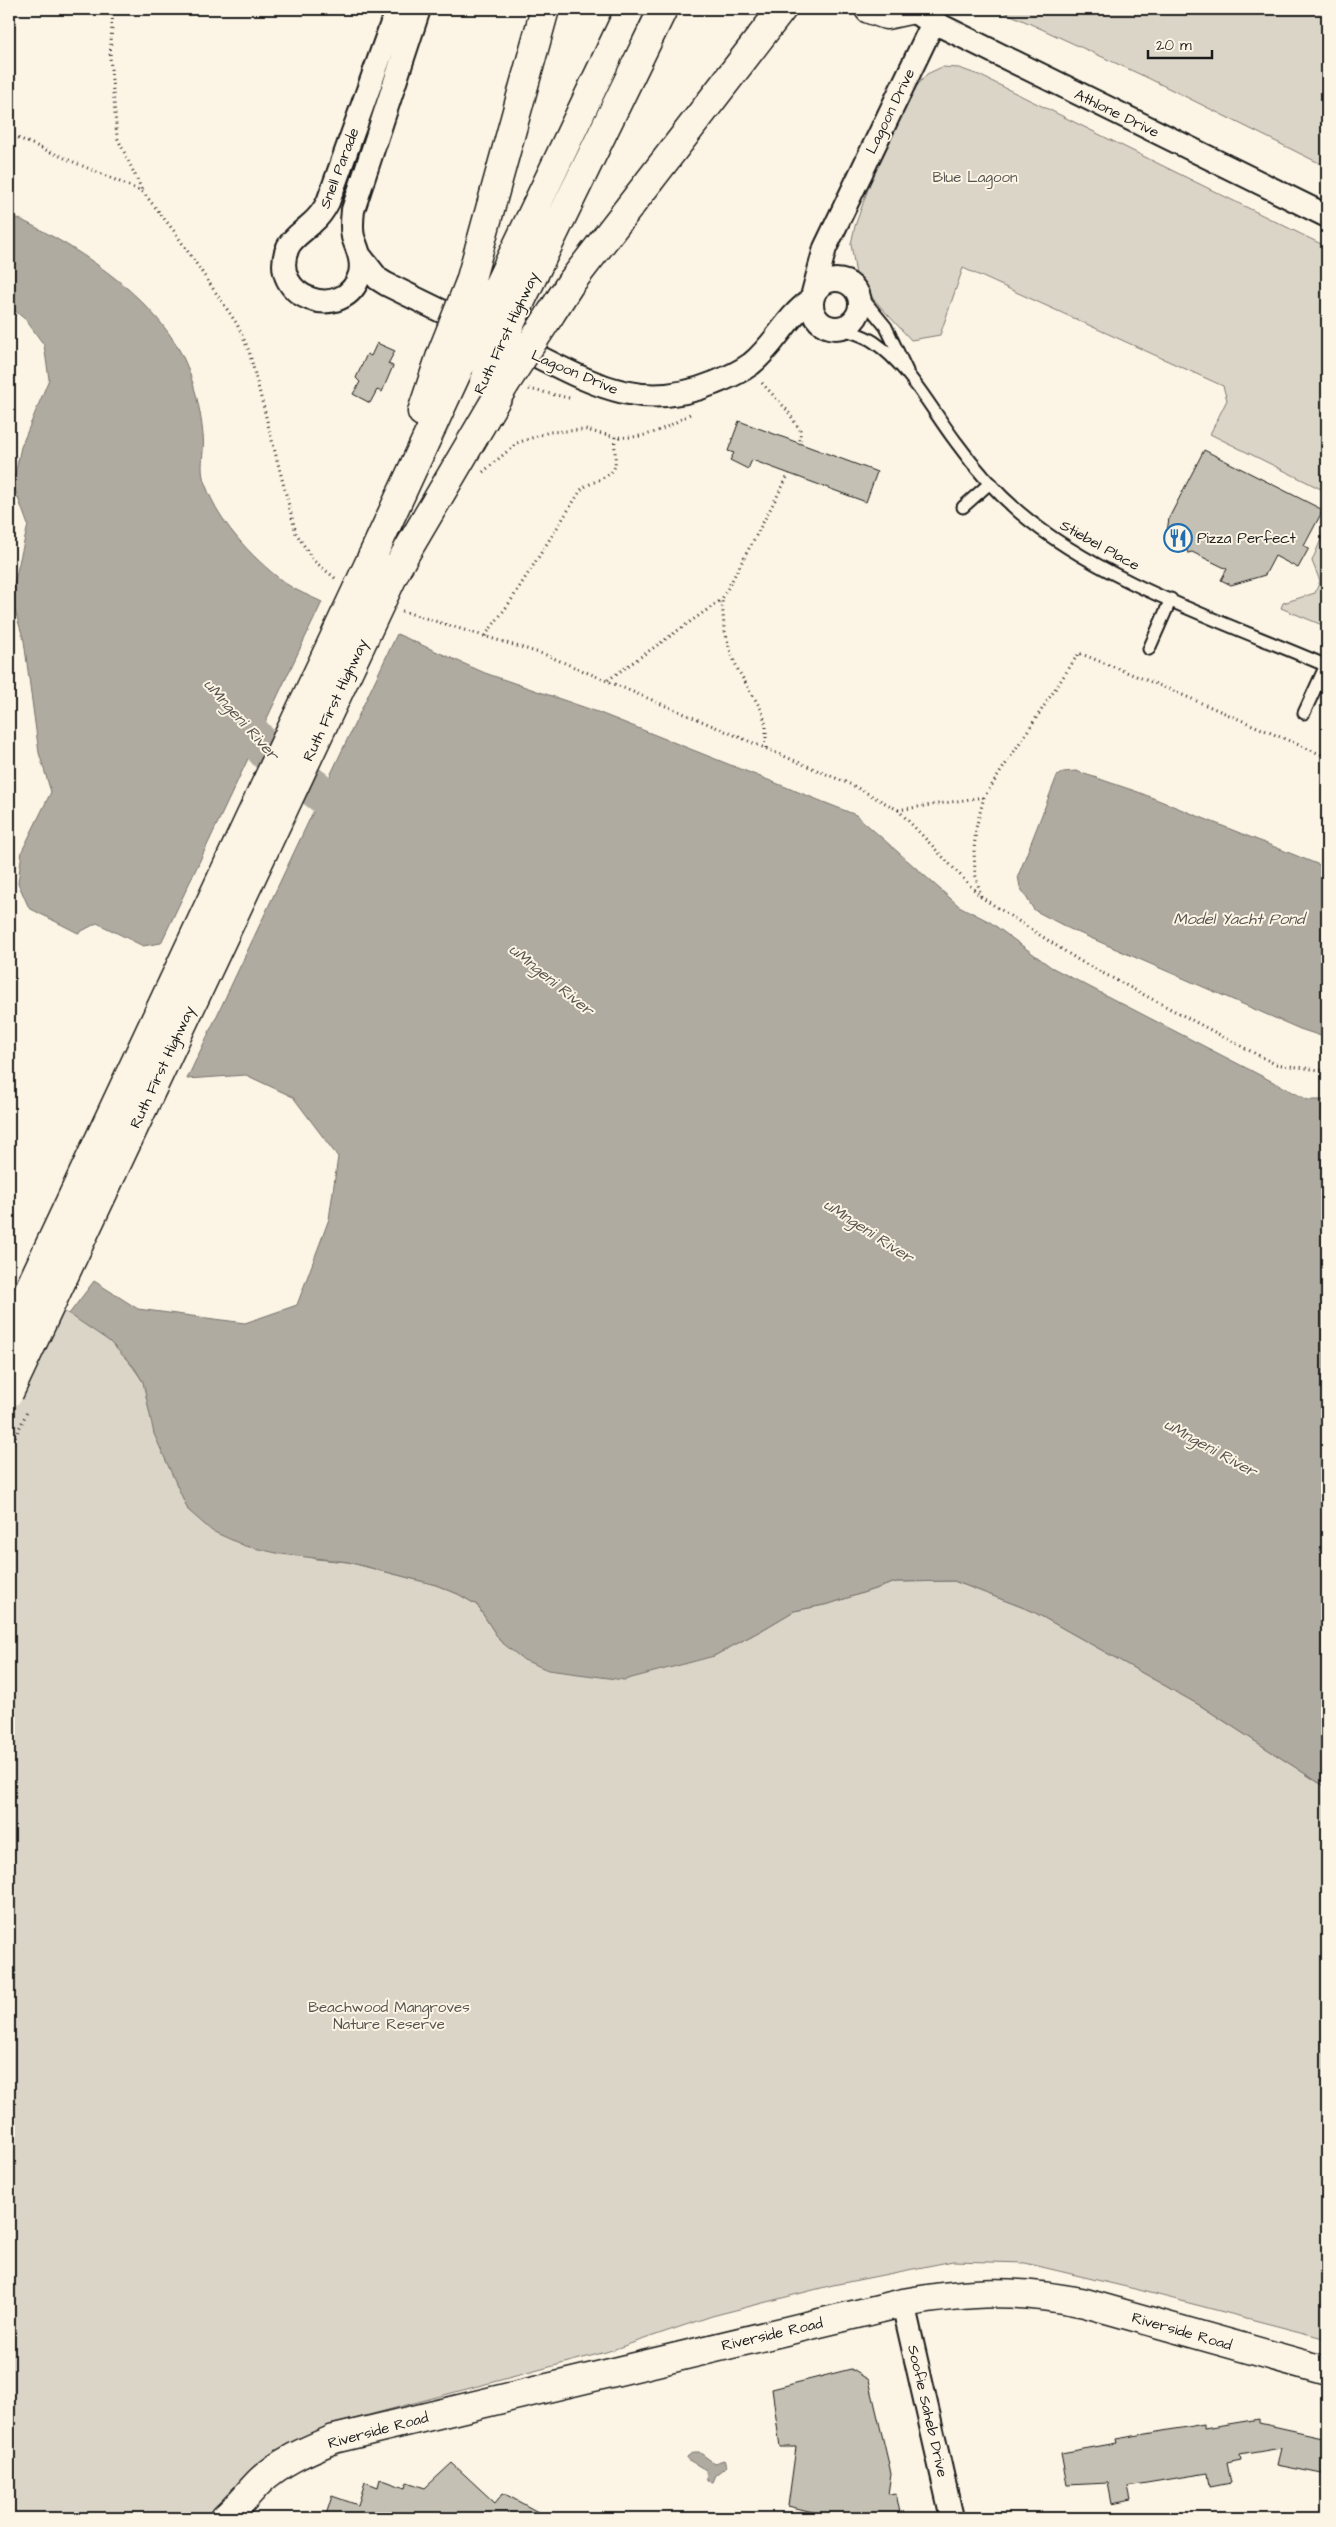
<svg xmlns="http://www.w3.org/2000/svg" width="1336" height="2527" font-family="'Architects Daughter',sans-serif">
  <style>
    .green { fill: #dbd5c8; stroke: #7c7872 }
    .water { fill: #b0aba1; stroke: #75726c }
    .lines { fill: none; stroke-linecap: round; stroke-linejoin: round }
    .river { stroke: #b0aba1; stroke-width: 38 }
    .building { fill: #c4c0b3; stroke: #1c1c1c }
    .service-casing { stroke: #1c1c1c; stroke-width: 15 }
    .minor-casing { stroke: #1c1c1c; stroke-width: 26 }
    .secondary-casing { stroke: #1c1c1c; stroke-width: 31 }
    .motorway-casing { stroke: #1c1c1c; stroke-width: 31 }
    .path { stroke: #1c1c1c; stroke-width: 3; stroke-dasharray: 1 4; stroke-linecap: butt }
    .service { stroke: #fcf5e5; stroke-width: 11 }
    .minor { stroke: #fcf5e5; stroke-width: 22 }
    .secondary { stroke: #fcf5e5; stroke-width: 28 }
    .motorway { stroke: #fcf5e5; stroke-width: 28 }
    .motorway-bridge-casing { stroke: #1c1c1c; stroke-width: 31; stroke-linecap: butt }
    .path-bridge { stroke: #1c1c1c; stroke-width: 3; stroke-dasharray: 1 4; stroke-linecap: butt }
    .motorway-bridge { stroke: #fcf5e5; stroke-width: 28 }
    .labels { text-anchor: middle; stroke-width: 4; stroke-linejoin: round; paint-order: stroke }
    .street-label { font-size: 15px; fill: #1c1c1c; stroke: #fcf5e5 }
    .park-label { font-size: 15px; fill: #555450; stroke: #fcf5e5 }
    .poi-label { font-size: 15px; fill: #1c1c1c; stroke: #fcf5e5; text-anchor: start }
    .water-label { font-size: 16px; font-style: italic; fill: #575551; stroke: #fcf5e5 }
  </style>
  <rect width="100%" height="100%" fill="#fcf5e5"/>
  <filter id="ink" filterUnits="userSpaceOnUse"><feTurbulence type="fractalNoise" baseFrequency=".02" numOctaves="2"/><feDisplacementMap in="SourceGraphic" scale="10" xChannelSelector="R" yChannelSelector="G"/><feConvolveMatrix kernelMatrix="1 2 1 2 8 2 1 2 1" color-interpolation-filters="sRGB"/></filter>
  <g filter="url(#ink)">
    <path class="green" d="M998,9H1327V167L1148,78Z
      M942,67L959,68L979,75L1327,247V492L1210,434L1227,400L1223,386L963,268L940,335L911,340L857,281L851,244L855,226L879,158L915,88L927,74Z
      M1327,525V627L1281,608L1283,603L1315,593L1320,581L1312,561Z
      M9,1296C28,1302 51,1305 69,1314C99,1328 126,1354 143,1382L188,1510L316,1559L348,1562L436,1585L458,1594L477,1605L500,1641L714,1656L762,1630L794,1611L829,1604L896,1582L954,1581L1032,1611L1201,1706L1327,1788V2339L1139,2290L1025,2263L953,2261L833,2285L712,2316L606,2352L335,2424L256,2469L215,2518H9Z"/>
    <path class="water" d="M9,214C71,243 150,292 182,355C193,377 201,410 203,435C205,448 200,464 203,477C215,519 251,557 285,583C296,591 310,596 322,602L161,943L143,946L97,923L78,933L29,908L18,883L22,851L51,792L39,753L24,641L11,597L28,525L13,484L21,447L49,379L44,345L26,320L9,306Z
      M397,634L485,673L595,711L856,815L959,906L990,922L1051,967L1308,1100H1327V1788L1201,1706L1032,1611L954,1581L896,1582L829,1604L794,1611L762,1630L714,1656L624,1680L548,1670L524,1660L500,1641L477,1605L458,1594L436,1585L348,1562L281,1554L245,1546L212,1531L188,1510L154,1434L143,1382L134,1367L109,1341L69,1314L94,1281L138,1309L245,1323L297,1305L329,1219L338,1157L293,1097L246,1075L187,1079Z
      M1076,771L1138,792L1327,868V1038L1300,1029L1070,929L1034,910L1020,887L1018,876L1057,776L1063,772Z
      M693,2452H699L714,2463L724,2460L727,2466L715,2475L712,2482L707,2481L706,2470L687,2459V2457Z"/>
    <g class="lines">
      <path class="river" d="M224,701L268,753L363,825"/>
    </g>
    <path class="building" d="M377,343L395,351L388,364L393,366L382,392L377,390L370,403L353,394L360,382L356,378L367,354L371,356Z
      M739,421L877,472L866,502L752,460L748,469L730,460L734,453L728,451Z
      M1204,450L1323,510L1304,546L1309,548L1298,568L1275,556L1265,575L1231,585L1221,580L1227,569L1192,552L1188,553L1183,539L1170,543L1167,532L1169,518Z
      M851,2369L869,2380L891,2473L888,2494L896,2493L901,2518H819L821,2514L788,2506L796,2447H780L772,2389Z
      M1259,2419V2423L1327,2438V2475L1277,2465L1281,2448L1240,2455L1241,2460L1227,2463L1231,2483L1210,2487L1208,2473L1128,2486L1131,2500L1112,2504L1108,2483L1067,2485L1061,2453L1117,2443L1116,2439L1204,2424V2428Z
      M452,2463L495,2503L503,2493L549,2518H325L332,2496L358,2505L365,2482L378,2487L380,2479L405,2488L407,2482L425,2488Z"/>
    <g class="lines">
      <defs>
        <path id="service" d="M859,294L886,327L907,371
          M840,328C851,332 864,335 874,342C909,366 931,409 956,442C974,467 996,492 1019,512C1099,581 1230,624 1327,666
          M963,507L990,483
          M1149,649L1171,599
          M1304,713L1326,665"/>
        <path id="minor" d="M397,9L328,202C324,210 319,217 312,223C304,231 293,237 288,247C266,298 345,325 360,274C363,260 357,249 353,237C351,228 352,219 353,210L419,9
          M907,9L1327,216
          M360,256L378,279L386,284L470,325
          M812 304a24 24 0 1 1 48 0a24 24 0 1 1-48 0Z
          M813,293L825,248L933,23
          M512,344C583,377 634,416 714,383C727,378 740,372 751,364C775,345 786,317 811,300
          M903,2303L952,2518"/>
        <path id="secondary" d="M225,2518C238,2507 248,2493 260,2481C281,2461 308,2450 334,2439L903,2303C972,2291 1016,2289 1085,2303L1327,2371"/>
        <path id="motorway" d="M869,9L886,15L909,10
          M470,282L545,9
          M496,290L630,9
          M520,303L663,9
          M550,315L570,284L782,9
          M422,412L441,355
          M372,557L461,364
          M397,568L505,384"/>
      </defs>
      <use href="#service" class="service-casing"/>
      <use href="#minor" class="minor-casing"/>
      <use href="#secondary" class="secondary-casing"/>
      <use href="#motorway" class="motorway-casing"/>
      <path class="path" d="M113,9L110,57L117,137L143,192
        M9,134L143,192L174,231L237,324L249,351L296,533L313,560L336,579
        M762,383L787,410L800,430V444
        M529,389L569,398
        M483,472L517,443L549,432L586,430L615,437
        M402,611L546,655L852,785L898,810L981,897L1080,961L1275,1064L1327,1071
        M485,636L510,602L581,490C590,481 613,478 615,465C616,456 614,446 615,437C648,439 662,430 690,414
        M608,680L721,600
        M766,748V726L762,711L738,670L730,650L724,628L722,599L789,474
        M898,810L984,797
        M981,896L975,873L974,850L976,828L984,797L1079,653L1171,690L1327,757"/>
      <use href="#service" class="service"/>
      <use href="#minor" class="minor"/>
      <use href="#secondary" class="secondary"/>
      <use href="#motorway" class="motorway"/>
      <defs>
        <path id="motorway-bridge" d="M441,355L470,282
          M461,364L496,290
          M484,381L520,303
          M505,384L550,315
          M9,1332L372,557
          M9,1393L397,568"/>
      </defs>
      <use href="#motorway-bridge" class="motorway-bridge-casing"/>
      <path class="path-bridge" d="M9,1450L28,1410"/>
      <use href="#motorway-bridge" class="motorway-bridge"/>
    </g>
  </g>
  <defs>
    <symbol id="restaurant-ring" viewBox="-11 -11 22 22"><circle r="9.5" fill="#fcf5e5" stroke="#1f6fb2" stroke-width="1.5"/><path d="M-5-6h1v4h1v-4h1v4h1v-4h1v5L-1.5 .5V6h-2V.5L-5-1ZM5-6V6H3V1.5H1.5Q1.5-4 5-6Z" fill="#1f6fb2"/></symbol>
  </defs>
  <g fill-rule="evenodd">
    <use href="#restaurant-ring" x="1162" y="522" width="32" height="32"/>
  </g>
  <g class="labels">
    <g class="street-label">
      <text transform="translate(890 111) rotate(-64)" y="5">Lagoon Drive</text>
      <text transform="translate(1117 113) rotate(26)" y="5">Athlone Drive</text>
      <text transform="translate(339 168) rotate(-69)" y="5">Snell Parade</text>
      <text transform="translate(506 333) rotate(-65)" y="5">Ruth First Highway</text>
      <text transform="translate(575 372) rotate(23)" y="5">Lagoon Drive</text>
      <text transform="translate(1100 545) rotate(29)" y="5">Stiebel Place</text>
      <text transform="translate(335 700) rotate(-65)" y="5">Ruth First Highway</text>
      <text transform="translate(162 1067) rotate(-65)" y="5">Ruth First Highway</text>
      <text transform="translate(1182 2331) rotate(16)" y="5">Riverside Road</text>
      <text transform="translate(772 2334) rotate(-13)" y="5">Riverside Road</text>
      <text transform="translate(928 2411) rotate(77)" y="5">Soofie Saheb Drive</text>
      <text transform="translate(378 2430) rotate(-15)" y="5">Riverside Road</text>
    </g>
    <g class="park-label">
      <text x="975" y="182">Blue Lagoon</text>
      <text x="389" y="2012">Beachwood Mangroves<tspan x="389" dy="17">Nature Reserve</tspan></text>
    </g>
    <g class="poi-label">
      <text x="1197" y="543">Pizza Perfect</text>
    </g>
    <g class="water-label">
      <text transform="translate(242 719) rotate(48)" y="6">uMngeni River</text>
      <text x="1239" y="924">Model Yacht Pond</text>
      <text transform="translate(552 979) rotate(39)" y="6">uMngeni River</text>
      <text transform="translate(869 1230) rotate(33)" y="6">uMngeni River</text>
      <text transform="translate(1211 1447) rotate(29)" y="6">uMngeni River</text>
    </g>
  </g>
  <rect width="1336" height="2527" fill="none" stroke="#fcf5e5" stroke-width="30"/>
  <rect x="15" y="15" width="1306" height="2497" fill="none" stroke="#1c1c1c" stroke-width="2" filter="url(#ink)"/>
  <path d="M1148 50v8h64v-8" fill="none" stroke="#1c1c1c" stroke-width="2.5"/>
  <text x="1156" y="50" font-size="15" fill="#1c1c1c" stroke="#fcf5e5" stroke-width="4" paint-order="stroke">20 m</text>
</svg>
